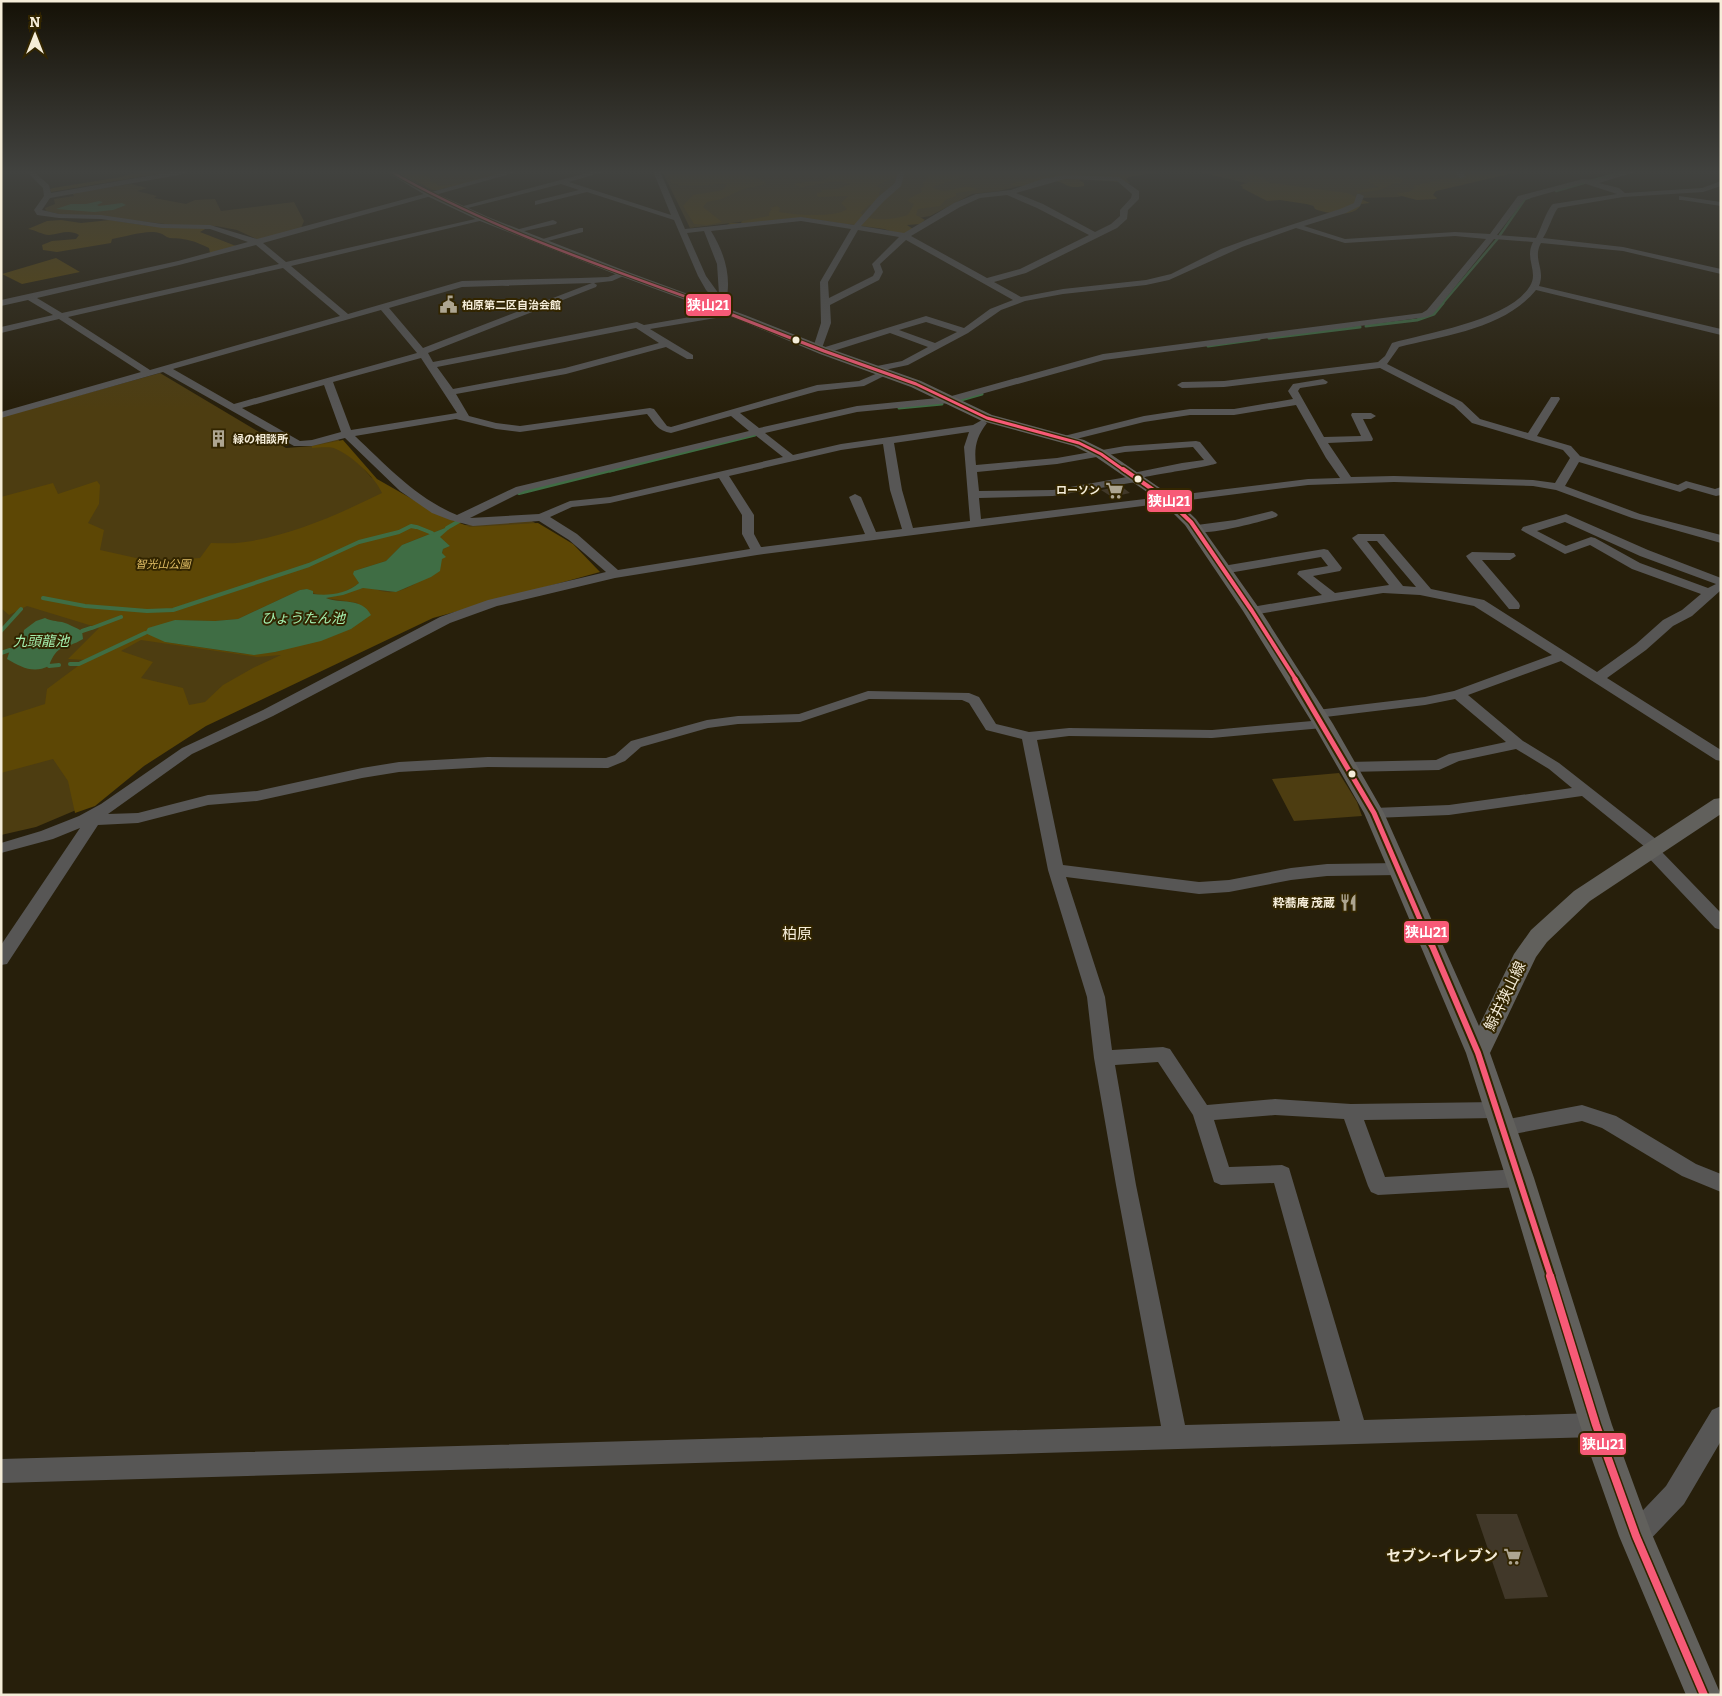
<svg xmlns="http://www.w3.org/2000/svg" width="1722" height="1696" font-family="Bitter,'Noto Sans JP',serif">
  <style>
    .green { fill: #4d3d11 }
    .forest { fill: #5d4705; fill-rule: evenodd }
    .water { fill: #3f6d44 }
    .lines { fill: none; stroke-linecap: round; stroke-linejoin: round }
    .stream-far2 { stroke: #3f6d44; stroke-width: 2.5 }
    .stream-far1 { stroke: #3f6d44; stroke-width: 3 }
    .stream { stroke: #3f6d44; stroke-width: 4 }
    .building { fill: #413829 }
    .minor { fill: #575655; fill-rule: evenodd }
    .major { fill: #61605c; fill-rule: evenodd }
    .bus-1-far5-casing { stroke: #322500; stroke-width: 4.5 }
    .bus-1-far4-casing { stroke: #322500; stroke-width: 5.5 }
    .bus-1-far3-casing { stroke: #322500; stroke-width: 7 }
    .bus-1-far2-casing { stroke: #322500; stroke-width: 9 }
    .bus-1-far1-casing { stroke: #322500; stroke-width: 10 }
    .bus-1-casing { stroke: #322500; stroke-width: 11 }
    .bus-1-far5 { stroke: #f75a77; stroke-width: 2.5 }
    .bus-1-far4 { stroke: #f75a77; stroke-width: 3 }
    .bus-1-far3 { stroke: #f75a77; stroke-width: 4 }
    .bus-1-far2 { stroke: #f75a77; stroke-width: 5 }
    .bus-1-far1 { stroke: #f75a77; stroke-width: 6 }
    .bus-1 { stroke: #f75a77; stroke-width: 8 }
    .bus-dot { fill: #f5edd9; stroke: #322500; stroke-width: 2 }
    .labels { text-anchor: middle; stroke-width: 4; stroke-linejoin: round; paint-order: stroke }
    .far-poi-label { font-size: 11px; font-weight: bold; fill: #f5edd9; stroke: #322500; text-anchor: start }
    .far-park-label { font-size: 11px; font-style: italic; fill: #e2bf65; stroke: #322500 }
    .poi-label { font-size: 12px; font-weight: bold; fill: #f5edd9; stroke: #322500; text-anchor: end }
    .water-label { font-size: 14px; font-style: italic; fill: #a4f0af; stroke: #322500 }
    .quarter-label { font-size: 15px; fill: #f5edd9; stroke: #322500 }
    .near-street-label { font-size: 15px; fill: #f5edd9; stroke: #322500 }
    .near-poi-label { font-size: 15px; font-weight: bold; fill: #f5edd9; stroke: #322500; text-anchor: end }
    .line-badge { stroke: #322500; stroke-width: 2 }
    .badge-label { font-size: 14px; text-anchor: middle; font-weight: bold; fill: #fff }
  </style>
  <rect width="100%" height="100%" fill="#271f0b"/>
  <path class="green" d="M395,171H513L437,190H431Z
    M662,171H1149L1107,179L1042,181L999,191L972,194L930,216L908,220L845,224L798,215L690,228Z
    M1195,171H1508L1398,197L1359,198L1327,211L1250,184Z
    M131,184L147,188L137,191L157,196L154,198L186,204L195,200L215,199L221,211L294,202L304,221L301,228L259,240L237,230L216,226L173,225L140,221L63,215L46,211L45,208L55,204L54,199L74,196L72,193Z
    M160,373L286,448L312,446L313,444L337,438L371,477L436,514L463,525L530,520L567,541L425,618L197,727L88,805L36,827L1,835V417Z
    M1339,773L1357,802L1362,816L1294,821L1272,779Z"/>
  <path class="forest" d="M141,171L168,172L51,192L50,189L53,188L121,177Z
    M395,171H422V174L430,178V182L437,183V186C457,186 476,179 496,174L497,171H514L438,190H434Z
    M666,171H734L763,181L766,184L744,189L721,199L707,202L703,207L722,222L708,225L694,224L683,206L693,195L723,190L727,184C709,183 688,189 671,183Z
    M829,171H896L899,176L883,182L877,186L881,189L879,193L880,204L869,205L860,213C870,223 896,219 908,215L914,204L908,201L910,198L922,192L921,188L924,186L923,182L928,179L926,176L929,173L973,171L976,173L932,187C949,198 963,180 978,190L956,193V196L945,200L940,206L918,209L916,215L925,220L920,224L907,225L913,229L907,233L899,234L884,229L810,219L727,225L730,223H741L742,221L769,216V213L772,209L770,208L777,206L780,208L779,212C793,215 836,218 847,209L841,203L848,196L819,197L817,196V193L822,192L821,190L838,189L851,184L836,181L802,187L794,185L797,183L825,180L831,174Z
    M1117,171H1166L1129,177L1126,179L1130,183L1083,179L1079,180L1084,183V186C1067,190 1066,182 1054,181C1039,180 1025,189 1010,185C1019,179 1055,175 1068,174C1080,173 1109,182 1117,171Z
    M1202,171H1249L1256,176L1266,179V181L1271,183L1347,193L1370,203L1361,204C1356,218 1327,214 1315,209L1313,205L1280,200L1267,201L1242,188L1243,187L1240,185L1250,182L1245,175L1217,176Z
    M1370,171H1388L1389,173L1403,179L1401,183H1395L1380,190L1358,193L1356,191L1379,187L1368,182L1371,175Z
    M1475,171H1522L1436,191L1433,195L1437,198L1436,199L1417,200L1398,195L1397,193L1408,192L1417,187L1413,186L1443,179L1466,177L1467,174Z
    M61,220L81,223L110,220L149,226L207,228L200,232L236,246L210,253L209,248C192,240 188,239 170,238C165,237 164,234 159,233C149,229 123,237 112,239L111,243L57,252L43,250L42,245L52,241L76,239L79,235C69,229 60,234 49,235C43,235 35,230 28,229L47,221Z
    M56,258L80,272L22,284L2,274Z
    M343,440L377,479L442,516L470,527L538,523L573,544L600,572L433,618L206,726L144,766L95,806L75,813L68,781L53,759L1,773V718L45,704L47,689L86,660L68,659L99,628L27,606L9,615L1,608V497L53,483L58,494L97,481L100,485L99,504L88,523L104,530L100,550L154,562L200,558L211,543C222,543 234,544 245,542C293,535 339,514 382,493C375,477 352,456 336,449C329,446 320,448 312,448V446ZM445,528L448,529L439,537L450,546L443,549L440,566C425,577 406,594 386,592C378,591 371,586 363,588C351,590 339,596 326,598L358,603L289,648L275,652L245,654L165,642L175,620L215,621L238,619L300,590L307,589C321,601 346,594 359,583L354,574V571L386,561L402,545ZM141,640L257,657L281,655L253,668L223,685L205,702L189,705L183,688L141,678L153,662L121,651Z"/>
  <path class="water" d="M99,201L103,202L97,205L99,206L122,203L126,205L113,210L94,212L56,209L71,204H86Z
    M445,528L449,529L440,537L450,546L443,549L442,553L446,557L442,559L440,571L431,577L396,592L363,588L343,595L326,598C339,604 362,597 371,615L351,629L321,641L275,652L254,655L165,642L145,633L148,628L175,620L215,621L238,619L300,590L307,589L313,591V594C329,596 346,594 359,583L353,574L354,571L386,561L402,545Z
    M45,618C51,621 56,621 62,622C69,624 76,628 82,631L83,639C65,650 57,643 49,666C33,674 21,667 7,659L10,650L23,636L24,630L36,621Z"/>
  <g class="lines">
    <path class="stream-far2" d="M1590,181L1626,171
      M1556,191L1584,183
      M1500,235L1525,199L1530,197
      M1442,304L1499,237"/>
    <path class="stream-far1" d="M1366,326L1417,320L1434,314L1443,303
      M1269,338L1360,327
      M1208,346L1259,339
      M961,400L982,394
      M899,408L942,404
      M610,471L755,435"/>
    <path class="stream" d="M519,493L615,469
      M417,527L432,533
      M447,528L461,520
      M43,598L85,606L147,611L173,610L309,565L359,542L399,532L411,526L416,527
      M92,628L121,617
      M1,631L21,609
      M82,631L91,628
      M1,653L10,650
      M70,664H79L145,633
      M49,666L59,665"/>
  </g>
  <path class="building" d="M1121,486L1130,493L1112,497L1101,490Z
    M1476,1514H1517L1548,1597L1505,1599Z"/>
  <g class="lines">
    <path class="minor" d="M26,171H33L49,185L51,193L176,171H187L184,174L50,198L42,210L59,214L101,215L162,224L210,225L257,239L509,171H521L263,243L286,262L484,217L488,219L291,266L348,314L462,281L580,278L608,277L624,271L628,274L612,281L594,283L597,285L596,287L428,353L433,362L637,322L644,325L719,312L724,309L706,290L698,276L674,220L587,192L535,205V201L579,190L561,184L460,210L456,208L594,171H606L569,182L671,215L653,171H660L685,229L801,217L854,225L878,197L895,183L898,171H905L901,186L884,201L861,226L904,233L954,203L976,194L1011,190L1042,179L1065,175L1119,177L1139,191V199L1128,210L1127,219L1117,228L1026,273L994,282L1021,297L1063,289L1146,280L1171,274L1221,249L1251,238L1340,209L1354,203L1357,194H1360L1364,196L1360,206L1346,213L1304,226L1345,239L1455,232L1490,234L1518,196L1583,179C1601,183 1620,171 1638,171L1599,183L1619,188L1625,193L1702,188L1721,181V186L1703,192L1623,197L1558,208C1554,212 1548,231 1543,238L1623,247L1721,269V274L1623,251L1541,243C1532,259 1546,269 1539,286L1721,329V335L1536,290C1504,329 1445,335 1399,347L1387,364L1462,402L1480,419L1528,433L1551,397H1559L1560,399L1537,436L1571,446L1580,456L1678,485L1686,481L1715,489L1721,487V495L1716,496L1688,488L1680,492L1579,462L1565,486L1640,514L1721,535V543L1632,518L1556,490L1533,486L1394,482L1308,485L757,555L615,578L497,606L450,623L273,716L192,754L108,814L138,813L208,795L257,791L362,768L399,762L488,757L606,758L615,755L631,741L707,720L738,716L799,714L868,691L969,693L979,697L996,724L1029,732L1069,728L1212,730L1323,720L1328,721L1330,724L1328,727L1323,728L1212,738L1069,736L1037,740L1063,865L1199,882L1229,880L1291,868L1327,864L1399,863L1405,865L1407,869L1405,873L1399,875L1327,876L1291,880L1229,892L1199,894L1066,877L1105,997L1112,1050L1163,1047L1170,1049L1207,1105L1275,1099L1351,1104L1497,1102L1504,1104L1507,1110L1504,1116L1497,1118L1364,1120L1385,1177L1520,1169L1527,1172L1530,1178L1527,1184L1520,1187L1378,1195L1371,1192L1368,1186L1344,1119L1275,1115L1214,1120L1229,1167L1282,1165L1289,1168L1364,1420L1596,1413L1605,1417L1608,1425L1605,1433L1596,1437L1,1483V1459L1161,1426L1116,1185L1094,1058L1087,997L1048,870L1022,739L986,730L969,703L962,700L869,699L800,722L738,724L708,728L641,747L625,761L608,768L488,767L399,772L362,778L257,801L208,805L138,823L98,825L7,964L1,965V945L80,828L53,839L1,853V843L41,831L79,816L101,804L182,748L263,710L440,617L488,600L606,572L569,540L539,521L473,526L450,520L432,513L400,491L345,438L312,446H294L163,372L1,418V412L141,372L59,319L1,333V327L53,315L28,300L1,306V300L178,261L248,242L210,229L162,228L101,219L59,218L37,215L34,210L44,196L43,188ZM1065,179L1117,181L1132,194L1131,198L1120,210V216L1111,224L1095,232L1043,204L1016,193ZM1583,183L1617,194L1553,204C1547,209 1541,229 1536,238L1497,235L1524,200ZM1007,195L1037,208L1089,235L1020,269L987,278L911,236L960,207L980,198ZM801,221L851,229L820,282L821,323L813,348L815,350H820L824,354L890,333L928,347L902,361L872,367V371L875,372L908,365L968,333L1001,310L1025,301L1063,294L1146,285L1169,280L1242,247L1296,228L1345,243L1455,236L1486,239L1427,310L1422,313L1103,354L948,397L857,406L759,428L740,413L818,391L864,386L890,373L885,370L859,381L817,385L671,427L667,426L654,409L650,408L520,426L496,423L469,416L456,394L566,374L666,347L687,359H693V355L650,329L722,317L733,309L726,301C732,276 724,252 711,231ZM858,230L899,237L872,264L875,272L873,276L829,298L828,282ZM704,231L717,264L719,294L706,276L687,233ZM1494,239L1533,242C1524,259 1539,271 1530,286C1510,320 1428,333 1392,343L1385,356L1378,362L1224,381L1182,382L1177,385L1182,388L1224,387L1380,368L1454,406L1472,423L1563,450L1570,458L1555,483L1533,480L1394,476L1351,477L1328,443L1372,441L1373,439L1363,419H1371L1376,416L1371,413H1352L1351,415L1361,436L1324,437L1298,391L1300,388L1326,384L1328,382L1323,379L1293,384L1288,391L1293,399L1234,409H1190L1144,416L1060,437L1059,439L1064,442L1144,422L1190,415H1234L1296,405L1326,458L1340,478L1308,479L981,519L979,498L1053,496L1136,482L1140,481L1141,478C1151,475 1214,466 1217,463L1200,442L1196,441L1125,446L1057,458L976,465C974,448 976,437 987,423L982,420L973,425L841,444L793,455L765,433L857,412L949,403L1104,360L1427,317L1433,314ZM906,240L1013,300L990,309L964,328L926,316L822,348L831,323L830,305L879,280L883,272L880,264ZM256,245L279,264L62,313L37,298L179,265ZM283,268L340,316L150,370L68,317ZM592,283L423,348L389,308L462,287ZM381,310L417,353L234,404L173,369ZM926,322L957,332L935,343L899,330ZM636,328L659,343L565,368L453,389L437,367ZM421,358L457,413L351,430L333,382ZM324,385L341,432L312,440L300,441L242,408ZM647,414C655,424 658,431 671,433L731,416L749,431L516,487L457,515C416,498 387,466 355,436L456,419L496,429L520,432ZM969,432L964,447L970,521L913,528L902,490L894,443ZM755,435L783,457L610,497L570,501L539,514L470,518L524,491ZM883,444L890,490L902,529L876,532L861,497L855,494L849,497L865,534L761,547L754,534V515L729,476L841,450ZM1193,447L1204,460L1182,463L1128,474L1127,477L1053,490L979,491L977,472L1057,464L1125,452ZM719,478L742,515V534L750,549L618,570L577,534L550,517L572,507L610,503ZM1158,1062L1193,1115L1214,1182L1221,1185L1274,1183L1340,1421L1185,1425L1136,1185L1115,1065Z
      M1454,171H1462L1466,177L1460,178Z
      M1679,196L1721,202V206L1682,200H1679Z
      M553,220L557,222L556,224L516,233L512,231Z
      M580,228H583V232L540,243L536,241Z
      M1272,511L1276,513L1278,515L1276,517C1262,521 1200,539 1191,529L1197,525L1235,520Z
      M1566,514L1648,550L1721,578L1720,591L1692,616L1673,626L1646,650L1607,678L1721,750V761L1716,760L1561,661L1468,695L1523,741L1559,763L1661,843L1663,847L1661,851L1721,913V930L1715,928L1645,854L1643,850L1645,847L1582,796L1449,815L1374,818L1368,817L1366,813L1368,809L1374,808L1449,805L1572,788L1549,769L1516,749L1459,761L1439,770L1348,772L1343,770L1340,767L1343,764L1348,762L1436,760L1449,754L1506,742L1455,699L1425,705L1317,718L1312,717L1310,714L1312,711L1317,710L1425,697L1454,691L1552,655L1474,606L1420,595L1383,593L1252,615L1247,614L1245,611L1252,607L1322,595L1297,574L1299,571L1328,566L1321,557L1223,574L1217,570L1223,566L1324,549L1328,550L1342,568L1340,571L1313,576L1335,593L1389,585L1352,538L1358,534H1384L1431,589L1484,600L1597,672L1636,644L1663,620L1682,610L1701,594L1632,569L1590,545L1565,554L1521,530L1523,527ZM1565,522L1640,556L1716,584L1708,588L1640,563L1595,538L1591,537L1566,546L1537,531ZM1367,541H1377L1416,587L1403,586Z
      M1472,552L1514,553L1516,556L1510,560H1482L1519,603L1520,606L1519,609H1509L1468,559L1466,556Z
      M1582,1105L1616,1116L1696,1164L1721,1174V1192L1682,1176L1602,1128L1582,1121L1503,1136L1496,1134L1493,1128L1496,1122L1503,1120Z
      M1721,1406V1441L1684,1504L1645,1545L1636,1549L1627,1545L1623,1536L1627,1527L1666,1486L1712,1410Z"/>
    <path class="major" d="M385,171H396L433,192L488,217L628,272L745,315L828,348L921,381L992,415L1084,440L1106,451L1173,497L1196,519L1261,611L1333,724L1384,813L1479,1026L1514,954L1531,930L1574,891L1714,799L1721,798V814L1590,901L1547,942L1536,957L1490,1053L1534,1178L1612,1425L1651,1532L1721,1695H1686L1619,1536L1580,1425L1506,1178L1466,1053L1388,869L1364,813L1313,724L1243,611L1185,525L1163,503L1096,457L1074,446L982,421L911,387L820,354L737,319L620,276L480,221L427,196Z"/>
    <defs>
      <path id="bus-1-far5" d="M390,171C489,228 599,265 706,304"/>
      <path id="bus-1-far4" d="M702,303L824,351L916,384L987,418L1079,443L1101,454L1125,471"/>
      <path id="bus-1-far3" d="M1123,469L1168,500L1191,522L1252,611L1296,680"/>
      <path id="bus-1-far2" d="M1295,679L1374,813L1431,945"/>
      <path id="bus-1-far1" d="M1431,943L1478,1053L1551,1277"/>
      <path id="bus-1" d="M1550,1276L1596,1425L1636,1536L1704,1695"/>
    </defs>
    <use href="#bus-1-far5" class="bus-1-far5-casing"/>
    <use href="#bus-1-far4" class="bus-1-far4-casing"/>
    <use href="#bus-1-far3" class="bus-1-far3-casing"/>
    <use href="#bus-1-far2" class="bus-1-far2-casing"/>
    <use href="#bus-1-far1" class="bus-1-far1-casing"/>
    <use href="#bus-1" class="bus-1-casing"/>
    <use href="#bus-1-far5" class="bus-1-far5"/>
    <use href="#bus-1-far4" class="bus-1-far4"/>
    <use href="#bus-1-far3" class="bus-1-far3"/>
    <use href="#bus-1-far2" class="bus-1-far2"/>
    <use href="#bus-1-far1" class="bus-1-far1"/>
    <use href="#bus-1" class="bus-1"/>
  </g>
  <linearGradient id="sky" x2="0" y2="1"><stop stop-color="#151106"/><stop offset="0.42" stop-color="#41423f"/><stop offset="1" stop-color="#41423f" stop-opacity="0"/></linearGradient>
  <rect width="1722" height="409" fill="url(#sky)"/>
  <defs>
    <symbol id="civic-bare" viewBox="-9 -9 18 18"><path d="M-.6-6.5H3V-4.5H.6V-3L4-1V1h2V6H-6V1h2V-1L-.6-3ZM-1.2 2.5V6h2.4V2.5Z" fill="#ada591" stroke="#322500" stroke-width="2.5" paint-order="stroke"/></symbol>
    <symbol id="building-bare" viewBox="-9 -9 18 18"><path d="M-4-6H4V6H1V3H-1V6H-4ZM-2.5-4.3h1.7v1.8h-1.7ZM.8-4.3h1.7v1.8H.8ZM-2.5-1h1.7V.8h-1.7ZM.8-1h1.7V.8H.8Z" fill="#ada591" stroke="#322500" stroke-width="2.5" paint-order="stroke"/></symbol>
    <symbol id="supermarket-bare" viewBox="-9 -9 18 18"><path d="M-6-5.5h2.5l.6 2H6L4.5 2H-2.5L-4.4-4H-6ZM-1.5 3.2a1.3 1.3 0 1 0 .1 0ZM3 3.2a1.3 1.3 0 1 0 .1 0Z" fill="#ada591" stroke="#322500" stroke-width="2.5" paint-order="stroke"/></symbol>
    <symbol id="restaurant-bare" viewBox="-9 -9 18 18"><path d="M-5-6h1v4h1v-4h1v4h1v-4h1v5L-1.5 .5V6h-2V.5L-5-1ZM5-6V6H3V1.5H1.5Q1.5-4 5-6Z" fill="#ada591" stroke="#322500" stroke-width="2.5" paint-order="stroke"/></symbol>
  </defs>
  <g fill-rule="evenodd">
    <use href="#civic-bare" x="436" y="292" width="25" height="25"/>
    <use href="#building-bare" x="206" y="426" width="25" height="25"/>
    <use href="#supermarket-bare" x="1102" y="478" width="25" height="25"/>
    <use href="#restaurant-bare" x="1336" y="890" width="25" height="25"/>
    <use href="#supermarket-bare" x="1500" y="1544" width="25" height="25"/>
  </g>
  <g class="bus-dot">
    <circle cx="796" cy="340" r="4.5"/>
    <circle cx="1138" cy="479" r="4.5"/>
    <circle cx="1352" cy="774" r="4.5"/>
  </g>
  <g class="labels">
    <g class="far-poi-label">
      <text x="462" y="309">柏原第二区自治会館</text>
      <text x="233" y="443">緑の相談所</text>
      <text x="1100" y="494" text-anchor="end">ローソン</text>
    </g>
    <g class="far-park-label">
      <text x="163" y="568">智光山公園</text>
    </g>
    <g class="poi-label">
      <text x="1335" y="907">粋蕎庵 茂蔵</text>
    </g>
    <g class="water-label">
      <text x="303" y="623">ひょうたん池</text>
      <text x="41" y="646">九頭龍池</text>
    </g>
    <g class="quarter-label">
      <text x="797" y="939">柏原</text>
    </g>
    <g class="near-street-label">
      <text transform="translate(1505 996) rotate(-64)" y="5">鯨井狭山線</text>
    </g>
    <g class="near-poi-label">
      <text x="1498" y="1561">セブン-イレブン</text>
    </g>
  </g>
  <g class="line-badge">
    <rect x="685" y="293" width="47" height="24" rx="5" fill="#f75a77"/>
    <rect x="1146" y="489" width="47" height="24" rx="5" fill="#f75a77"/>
    <rect x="1403" y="920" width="47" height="24" rx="5" fill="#f75a77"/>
    <rect x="1579" y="1432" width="48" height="24" rx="5" fill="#f75a77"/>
  </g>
  <g class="badge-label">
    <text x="708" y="310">狭山21</text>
    <text x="1169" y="506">狭山21</text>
    <text x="1426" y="937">狭山21</text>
    <text x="1603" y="1449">狭山21</text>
  </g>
  <rect width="1722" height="1696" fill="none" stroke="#f5edd9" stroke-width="5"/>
  <g transform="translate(35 35)" stroke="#322500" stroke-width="4" paint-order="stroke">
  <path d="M0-4L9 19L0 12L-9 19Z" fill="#f5edd9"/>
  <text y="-8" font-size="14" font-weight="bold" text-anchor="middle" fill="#f5edd9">N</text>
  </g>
</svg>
